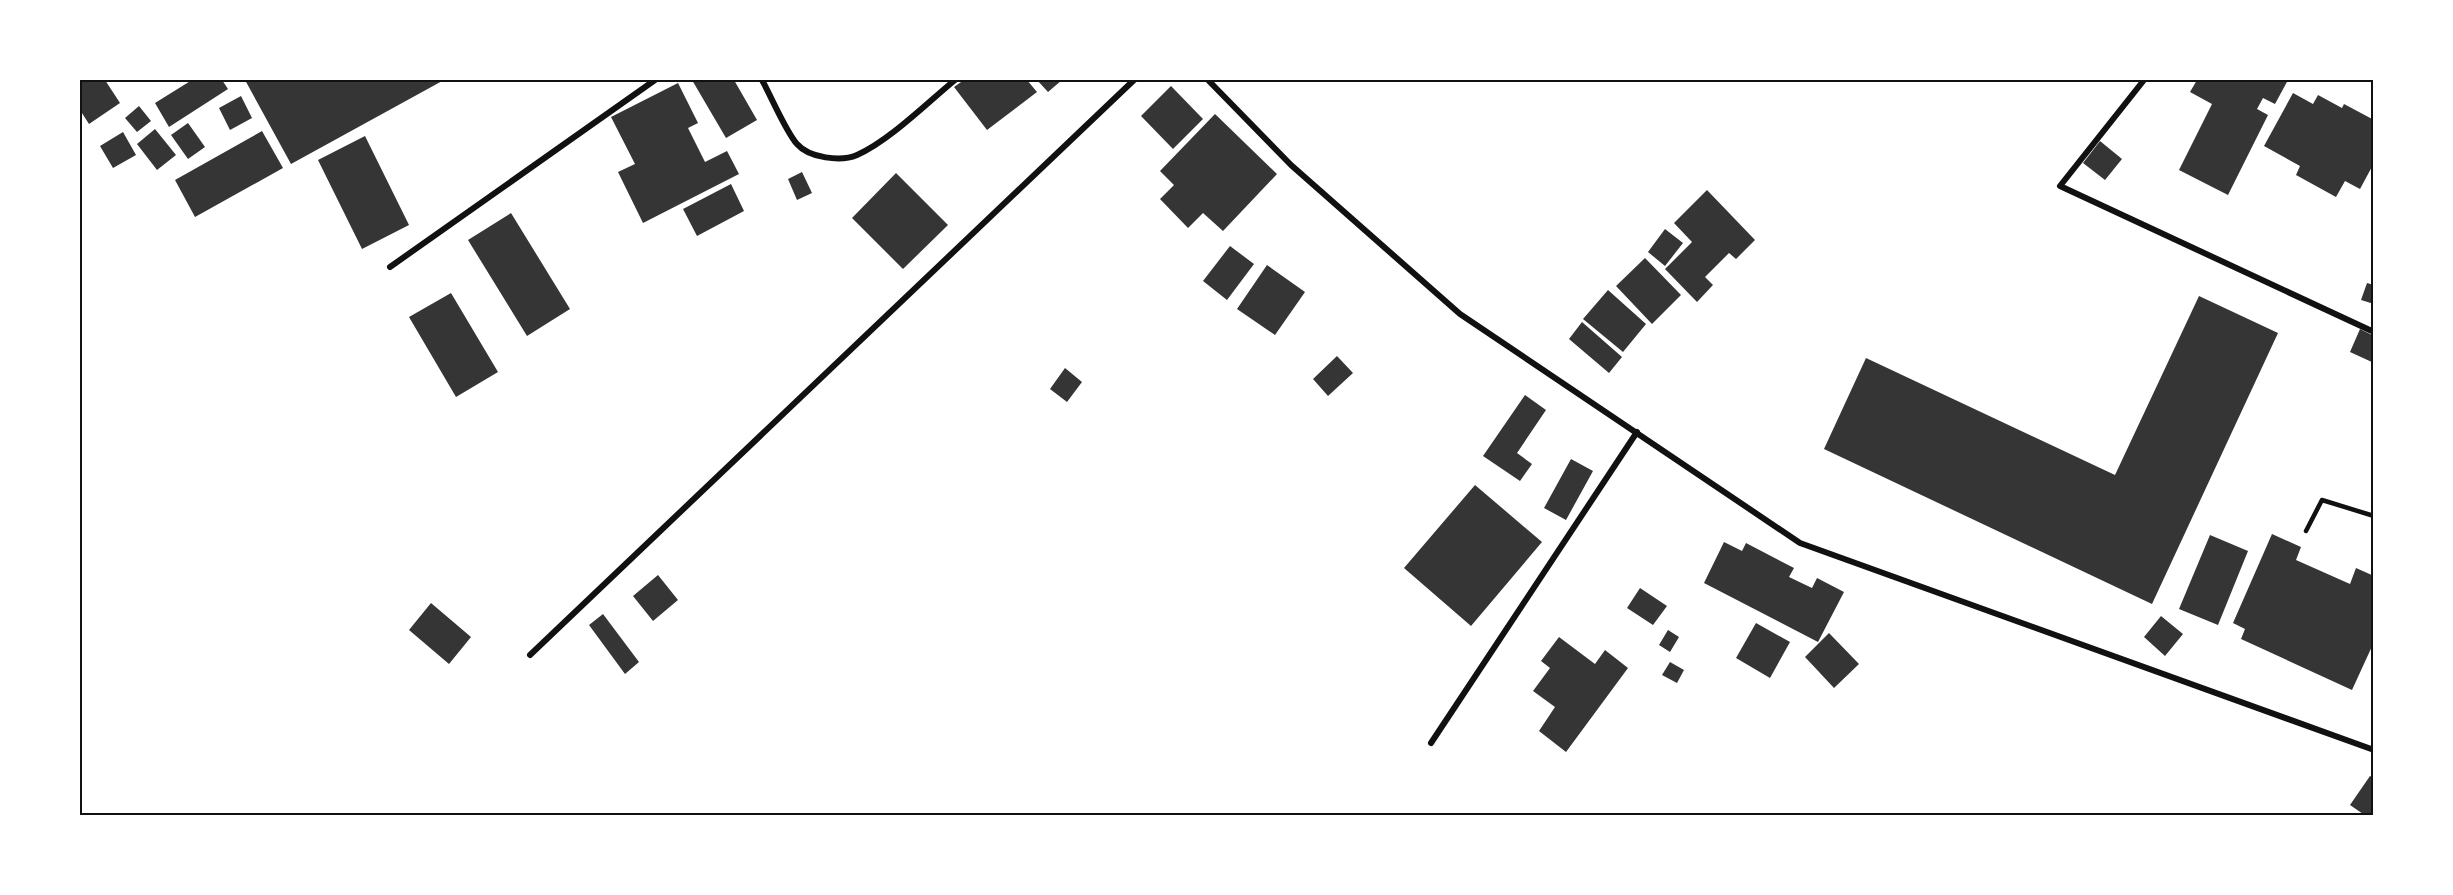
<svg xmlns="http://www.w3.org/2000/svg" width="2453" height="895" font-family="Poppins,sans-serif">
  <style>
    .building { fill: #353535 }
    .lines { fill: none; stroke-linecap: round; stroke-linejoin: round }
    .service { stroke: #111; stroke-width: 4.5 }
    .minor { stroke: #111; stroke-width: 6 }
    .neatline { fill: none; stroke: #111; stroke-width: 2 }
  </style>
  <rect width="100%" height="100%" fill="#fff"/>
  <path class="building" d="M80,80H105L120,103L89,124L80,110Z
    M192,80H222L228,89L169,127L155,103Z
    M245,80H444L291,164Z
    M692,80H734L757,120L726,138Z
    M964,80H1027L1037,92L987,130L954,87Z
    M1037,80H1062L1048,92Z
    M2197,80H2288L2275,104L2263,98L2257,109L2268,115L2228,195L2179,170L2212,104L2190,92Z
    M678,83L698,123L688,128L705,162L727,151L739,174L643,223L618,172L635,164L611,117Z
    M1171,86L1203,119L1173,149L1141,116Z
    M2293,93L2313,104L2318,95L2342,108L2344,104L2374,120V163L2360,189L2345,181L2336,197L2296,175L2300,166L2264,146Z
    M241,96L252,118L230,130L219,108Z
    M139,106L151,121L137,132L125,118Z
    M1215,114L1277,174L1223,231L1203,213L1188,228L1160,199L1174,185L1160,171Z
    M188,123L205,147L188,159L171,135Z
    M155,129L176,155L157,170L137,144Z
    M262,131L283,168L195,217L175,180Z
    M123,132L136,155L113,168L100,146Z
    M365,136L409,225L362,249L318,160Z
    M2100,141L2122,159L2105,180L2083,163Z
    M802,172L812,193L797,200L788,179Z
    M896,173L948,225L903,269L852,218Z
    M731,184L744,211L697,236L683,209Z
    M1707,190L1755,240L1736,259L1729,253L1705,277L1713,285L1697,302L1665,269L1692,242L1674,223Z
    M511,213L570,309L527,336L468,240Z
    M1665,229L1683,243L1665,266L1648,252Z
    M1230,246L1254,264L1227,300L1203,281Z
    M1645,258L1681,295L1652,324L1616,286Z
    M1267,265L1305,292L1275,335L1237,309Z
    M2367,283L2374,285V304L2361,300Z
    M1608,290L1646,324L1623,352L1583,319Z
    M451,293L498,372L456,397L409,317Z
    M2199,296L2278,333L2152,604L1824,449L1866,358L2115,475Z
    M1582,322L1622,357L1609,373L1569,339Z
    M2360,329L2374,336V363L2350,352Z
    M1337,356L1353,373L1328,396L1313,379Z
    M1065,368L1082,382L1067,402L1050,389Z
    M1525,395L1546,410L1517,453L1532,464L1520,481L1483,456Z
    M1571,459L1593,471L1566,520L1544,508Z
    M1475,485L1542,542L1471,626L1404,568Z
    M2272,534L2301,547L2296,560L2350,584L2356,568L2374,576V642L2352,690L2241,639L2245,629L2233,623Z
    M2210,535L2248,551L2218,625L2179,609Z
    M1724,542L1742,551L1746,543L1794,568L1789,577L1812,588L1817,578L1844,592L1818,642L1704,583Z
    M658,575L678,600L653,621L633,596Z
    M1640,588L1667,606L1653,625L1627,608Z
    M431,603L471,637L449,664L409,630Z
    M603,614L639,662L625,674L589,625Z
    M2161,616L2183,634L2165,656L2144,637Z
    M1756,623L1790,642L1770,678L1736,658Z
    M1668,630L1679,637L1670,652L1659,645Z
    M1829,633L1859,664L1834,688L1805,657Z
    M1559,637L1595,664L1605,650L1628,668L1566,752L1539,731L1555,707L1533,691L1550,668L1541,661Z
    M1670,662L1684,670L1677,683L1662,675Z
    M2370,776L2374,778V816H2366L2350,805Z"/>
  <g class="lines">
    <path class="service" d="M2306,531L2322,500L2374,516"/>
    <path class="minor" d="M762,80C771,96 786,132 797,144C809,158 841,162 857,155C889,141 928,102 955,80
      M1208,80L1291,165L1460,314L1800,543L2374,750
      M2144,80L2060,186L2374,332
      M390,267L655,80
      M530,655L1134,80
      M1431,743L1637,432"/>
  </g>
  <rect width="2453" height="895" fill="none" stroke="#ffffff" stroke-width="162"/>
  <rect x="81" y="81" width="2291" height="733" class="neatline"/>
</svg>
